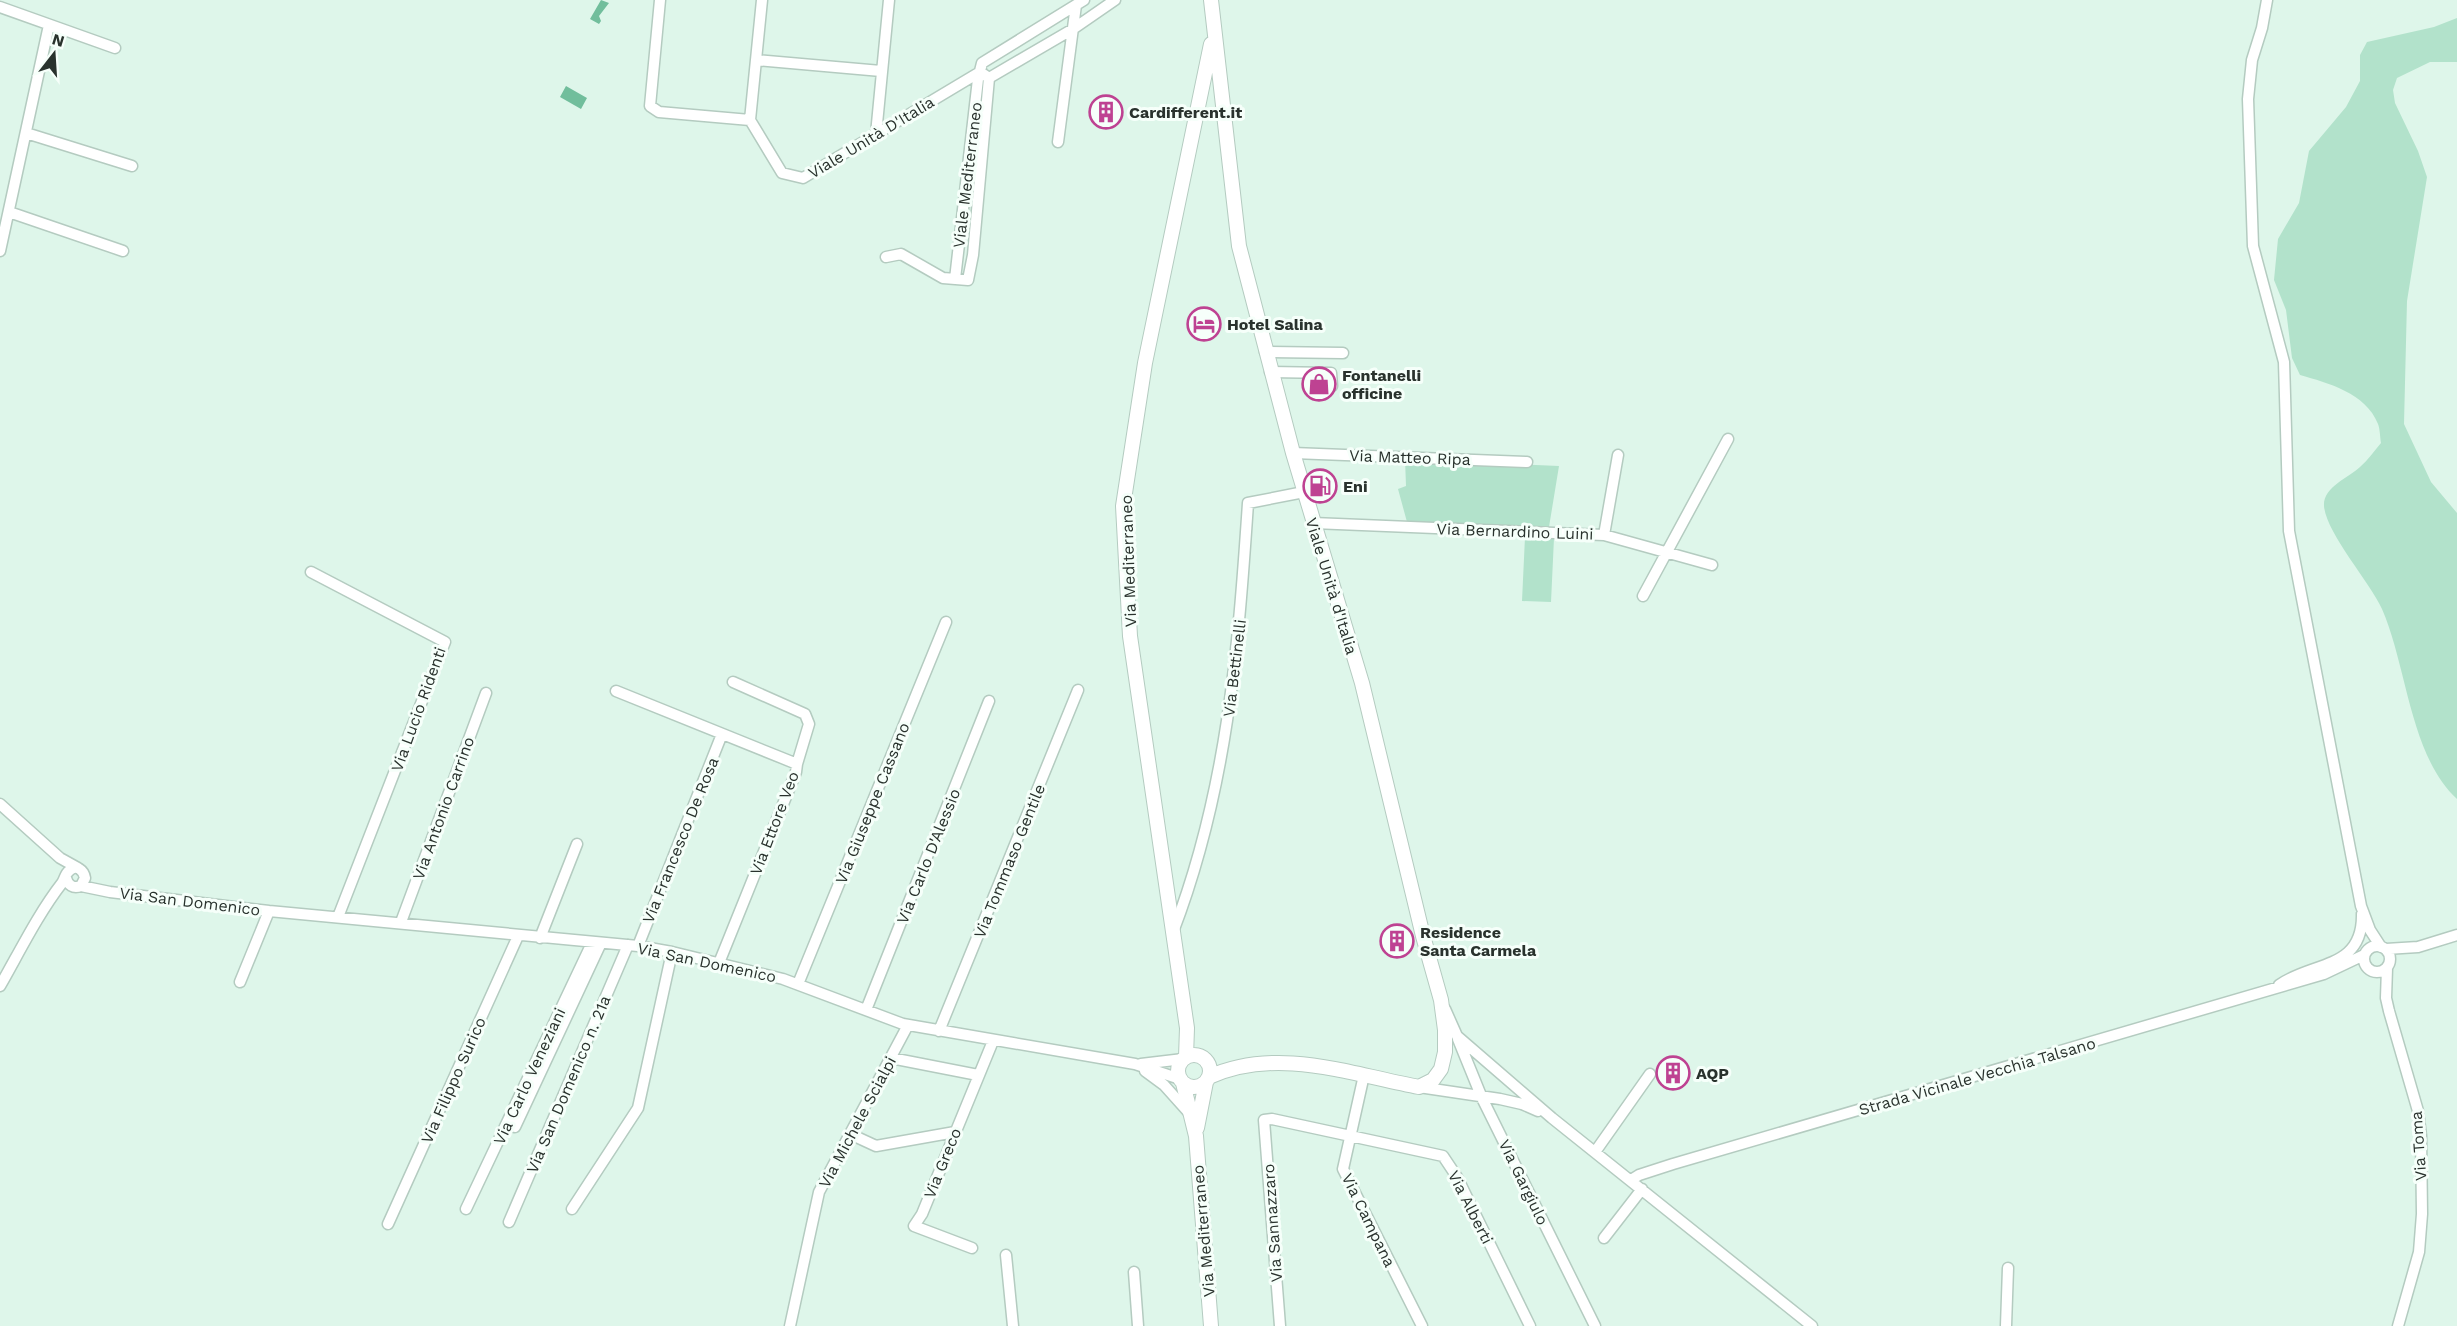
<svg xmlns="http://www.w3.org/2000/svg" width="2457" height="1326" font-family="'Work Sans',sans-serif">
  <style>
    .green { fill: #b2e2cb }
    .water { fill: #71be9c }
    .lines { fill: none; stroke-linecap: round; stroke-linejoin: round }
    .minor-casing { stroke: #b4cbc0; stroke-width: 13 }
    .major-casing { stroke: #b4cbc0; stroke-width: 16 }
    .minor { stroke: #fff; stroke-width: 10 }
    .major { stroke: #fff; stroke-width: 14 }
    .labels { text-anchor: middle; stroke-width: 6; stroke-linejoin: round; paint-order: stroke }
    .poi-label { font-size: 16px; font-weight: bold; fill: #29322d; stroke: #f6fffa; text-anchor: start }
    .street-label { font-size: 16px; fill: #29322d; stroke: #f6fffa }
  </style>
  <rect width="100%" height="100%" fill="#def6ea"/>
  <path class="green" d="M2457,18V62H2430L2397,78L2393,90L2395,103L2418,151L2427,177L2407,301L2404,424L2431,482L2457,513V799C2410,756 2407,666 2382,609C2370,582 2326,533 2324,506C2323,487 2348,478 2360,467C2368,460 2374,451 2381,443C2380,437 2380,429 2378,424C2366,393 2328,383 2300,375L2292,358L2286,310L2274,280L2278,239L2299,203L2309,151L2346,107L2360,81V55L2367,42L2434,27Z
    M1405,459L1559,466L1549,527L1407,522L1398,489L1406,486Z
    M1525,537L1554,538L1551,602L1522,601Z"/>
  <path class="water" d="M601,0L609,3L599,16L601,21L599,24L590,19Z
    M566,86L587,98L581,109L560,97Z"/>
  <g class="lines">
    <defs>
      <path id="minor" d="M660,0L650,106L659,112L750,120
        M762,0L750,120L782,173L803,178L980,72
        M2267,0L2262,28L2252,60L2248,99L2253,246L2284,362L2289,531L2361,906L2370,930L2381,947
        M0,7L115,48
        M756,60L881,71
        M989,78L1073,29L1115,0
        M26,133L132,166
        M876,134L889,0
        M1058,142L1076,5
        M9,212L123,251
        M0,251L49,25
        M886,257L901,254L943,278L968,280L973,255L989,78L980,72
        M955,279L978,79L982,63L1084,0
        M1265,352L1343,353
        M1270,372L1331,373L1332,386
        M1293,453L1527,462
        M1313,523L1604,535L1712,565
        M1604,535L1618,455
        M311,572L445,642L338,917
        M1643,596L1728,439
        M733,682L805,714L809,724L797,764
        M616,691L797,764L796,772L719,963
        M0,804L60,858L78,868
        M81,886L110,892L269,911L638,946L672,952L783,979L903,1024L1135,1064L1180,1079
        M401,922L486,693
        M1173,932C1227,791 1238,652 1248,503L1304,492
        M540,938L577,844
        M2364 959a13 13 0 1 1 26 0a13 13 0 1 1-26 0Z
        M638,946L722,734
        M2386,949L2418,947L2457,935
        M2387,968L2386,998L2389,1011L2418,1111L2421,1136L2422,1214L2419,1252L2398,1326
        M240,982L269,911
        M798,984L946,622
        M2279,985C2313,961 2363,970 2362,914
        M0,986C20,951 38,914 62,883C65,879 65,874 69,871C76,863 84,871 85,878L81,886C73,889 68,885 66,878
        M1445,1009L1457,1036L1552,1118L1812,1326
        M866,1010L989,701
        M939,1031L1078,690
        M1458,1039L1482,1098L1595,1326
        M891,1058L978,1075
        M1141,1064L1183,1059
        M1145,1071L1164,1085L1190,1114
        M1364,1075L1343,1169L1422,1326
        M1419,1087L1500,1099L1522,1104L1538,1111
        M515,1127L601,943
        M850,1134L876,1146L955,1132
        M1595,1152L1650,1074
        M1631,1180L1639,1175L1673,1164L2324,974L2364,955
        M466,1209L592,943
        M572,1209L638,1108L672,952
        M509,1222L628,945
        M388,1224L518,936
        M1604,1238L1642,1189
        M972,1248L914,1226L922,1214L993,1041
        M1006,1255L1013,1326
        M1134,1272L1138,1326
        M790,1326L819,1192L908,1025
        M1280,1326L1264,1120L1272,1119L1443,1156L1457,1177L1530,1326
        M2006,1326L2008,1268"/>
      <path id="major" d="M1178 1071a16 16 0 1 1 32 0a16 16 0 1 1-32 0Z
        M1186,1057L1187,1028L1130,636L1123,506L1145,363L1211,44
        M1209,1077C1277,1046 1350,1074 1419,1087L1433,1080L1441,1069L1445,1052V1030L1441,1000L1423,936L1362,683L1293,453L1239,246L1211,0
        M1183,1083L1196,1136L1211,1326
        M1197,1128L1206,1082"/>
    </defs>
    <use href="#minor" class="minor-casing"/>
    <use href="#major" class="major-casing"/>
    <use href="#minor" class="minor"/>
    <use href="#major" class="major"/>
  </g>
  <defs>
    <symbol id="building-ring" viewBox="-11 -11 22 22"><circle r="9.5" fill="#f6fffa" stroke="#be4292" stroke-width="1.5"/><path d="M-4-6H4V6H1V3H-1V6H-4ZM-2.5-4.3h1.7v1.8h-1.7ZM.8-4.3h1.7v1.8H.8ZM-2.5-1h1.7V.8h-1.7ZM.8-1h1.7V.8H.8Z" fill="#be4292"/></symbol>
    <symbol id="hotel-ring" viewBox="-11 -11 22 22"><circle r="9.5" fill="#f6fffa" stroke="#be4292" stroke-width="1.5"/><path d="M-6-4.5h1.5V1H6V5H4.5V3h-9V5H-6ZM-4 0a1.8 1.8 0 1 1 3.6 0ZM.5 0V-2.5h3Q6-2.5 6 0Z" fill="#be4292"/></symbol>
    <symbol id="shop-ring" viewBox="-11 -11 22 22"><circle r="9.5" fill="#f6fffa" stroke="#be4292" stroke-width="1.5"/><path d="M-5-2.5h2.3a2.7 3.5 0 0 1 5.4 0H5L5.5 6h-11ZM-1.5-2.5h3a1.5 2.3 0 0 0-3 0Z" fill="#be4292"/></symbol>
    <symbol id="fuel-ring" viewBox="-11 -11 22 22"><circle r="9.5" fill="#f6fffa" stroke="#be4292" stroke-width="1.5"/><path d="M-5.5-6h7V0h2V4h1.3V-2.5L3-4.5l.8-.8L6-3V5H2.5V1h-1V6h-7ZM-4.2-4.7v3.2H.2V-4.7Z" fill="#be4292"/></symbol>
  </defs>
  <g fill-rule="evenodd">
    <use href="#building-ring" x="1087" y="93" width="38" height="38"/>
    <use href="#hotel-ring" x="1185" y="305" width="38" height="38"/>
    <use href="#shop-ring" x="1300" y="365" width="38" height="38"/>
    <use href="#fuel-ring" x="1301" y="467" width="38" height="38"/>
    <use href="#building-ring" x="1378" y="922" width="38" height="38"/>
    <use href="#building-ring" x="1654" y="1054" width="38" height="38"/>
  </g>
  <g class="labels">
    <g class="poi-label">
      <text x="1129" y="118">Cardifferent.it</text>
      <text x="1227" y="330">Hotel Salina</text>
      <text x="1342" y="381">Fontanelli<tspan x="1342" dy="18">officine</tspan></text>
      <text x="1343" y="492">Eni</text>
      <text x="1420" y="938">Residence<tspan x="1420" dy="18">Santa Carmela</tspan></text>
      <text x="1696" y="1079">AQP</text>
    </g>
    <g class="street-label">
      <text transform="translate(871 137) rotate(-31)" y="6">Viale Unità D'Italia</text>
      <text transform="translate(967 175) rotate(-83)" y="6">Viale Mediterraneo</text>
      <text transform="translate(1410 457) rotate(2)" y="6">Via Matteo Ripa</text>
      <text transform="translate(1515 531) rotate(2)" y="6">Via Bernardino Luini</text>
      <text transform="translate(1128 561) rotate(-92)" y="6">Via Mediterraneo</text>
      <text transform="translate(1332 586) rotate(73)" y="6">Viale Unità d'Italia</text>
      <text transform="translate(1234 668) rotate(-83)" y="6">Via Bettinelli</text>
      <text transform="translate(418 709) rotate(-70)" y="6">Via Lucio Ridenti</text>
      <text transform="translate(872 803) rotate(-68)" y="6">Via Giuseppe Cassano</text>
      <text transform="translate(443 808) rotate(-70)" y="6">Via Antonio Carrino</text>
      <text transform="translate(774 823) rotate(-69)" y="6">Via Ettore Veo</text>
      <text transform="translate(680 840) rotate(-68)" y="6">Via Francesco De Rosa</text>
      <text transform="translate(928 856) rotate(-68)" y="6">Via Carlo D'Alessio</text>
      <text transform="translate(1009 861) rotate(-68)" y="6">Via Tommaso Gentile</text>
      <text transform="translate(190 901) rotate(7)" y="6">Via San Domenico</text>
      <text transform="translate(707 962) rotate(12)" y="6">Via San Domenico</text>
      <text transform="translate(529 1076) rotate(-65)" y="6">Via Carlo Veneziani</text>
      <text transform="translate(1977 1076) rotate(-16)" y="6">Strada Vicinale Vecchia Talsano</text>
      <text transform="translate(453 1080) rotate(-66)" y="6">Via Filippo Surico</text>
      <text transform="translate(568 1084) rotate(-67)" y="6">Via San Domenico n. 21a</text>
      <text transform="translate(857 1122) rotate(-62)" y="6">Via Michele Scialpi</text>
      <text transform="translate(2418 1146) rotate(-94)" y="6">Via Toma</text>
      <text transform="translate(942 1163) rotate(-68)" y="6">Via Greco</text>
      <text transform="translate(1524 1182) rotate(64)" y="6">Via Gargiulo</text>
      <text transform="translate(1471 1207) rotate(63)" y="6">Via Alberti</text>
      <text transform="translate(1369 1220) rotate(64)" y="6">Via Campana</text>
      <text transform="translate(1272 1223) rotate(-94)" y="6">Via Sannazzaro</text>
      <text transform="translate(1203 1231) rotate(-95)" y="6">Via Mediterraneo</text>
    </g>
  </g>
  <g transform="translate(54 54) rotate(17)" stroke="#f6fffa" stroke-width="4.5" paint-order="stroke">
  <path d="M0-4.5L10 22L0 15L-10 22Z" fill="#29322d"/>
  <text y="-9" font-size="16" font-weight="bold" text-anchor="middle" fill="#29322d">N</text>
  </g>
</svg>
